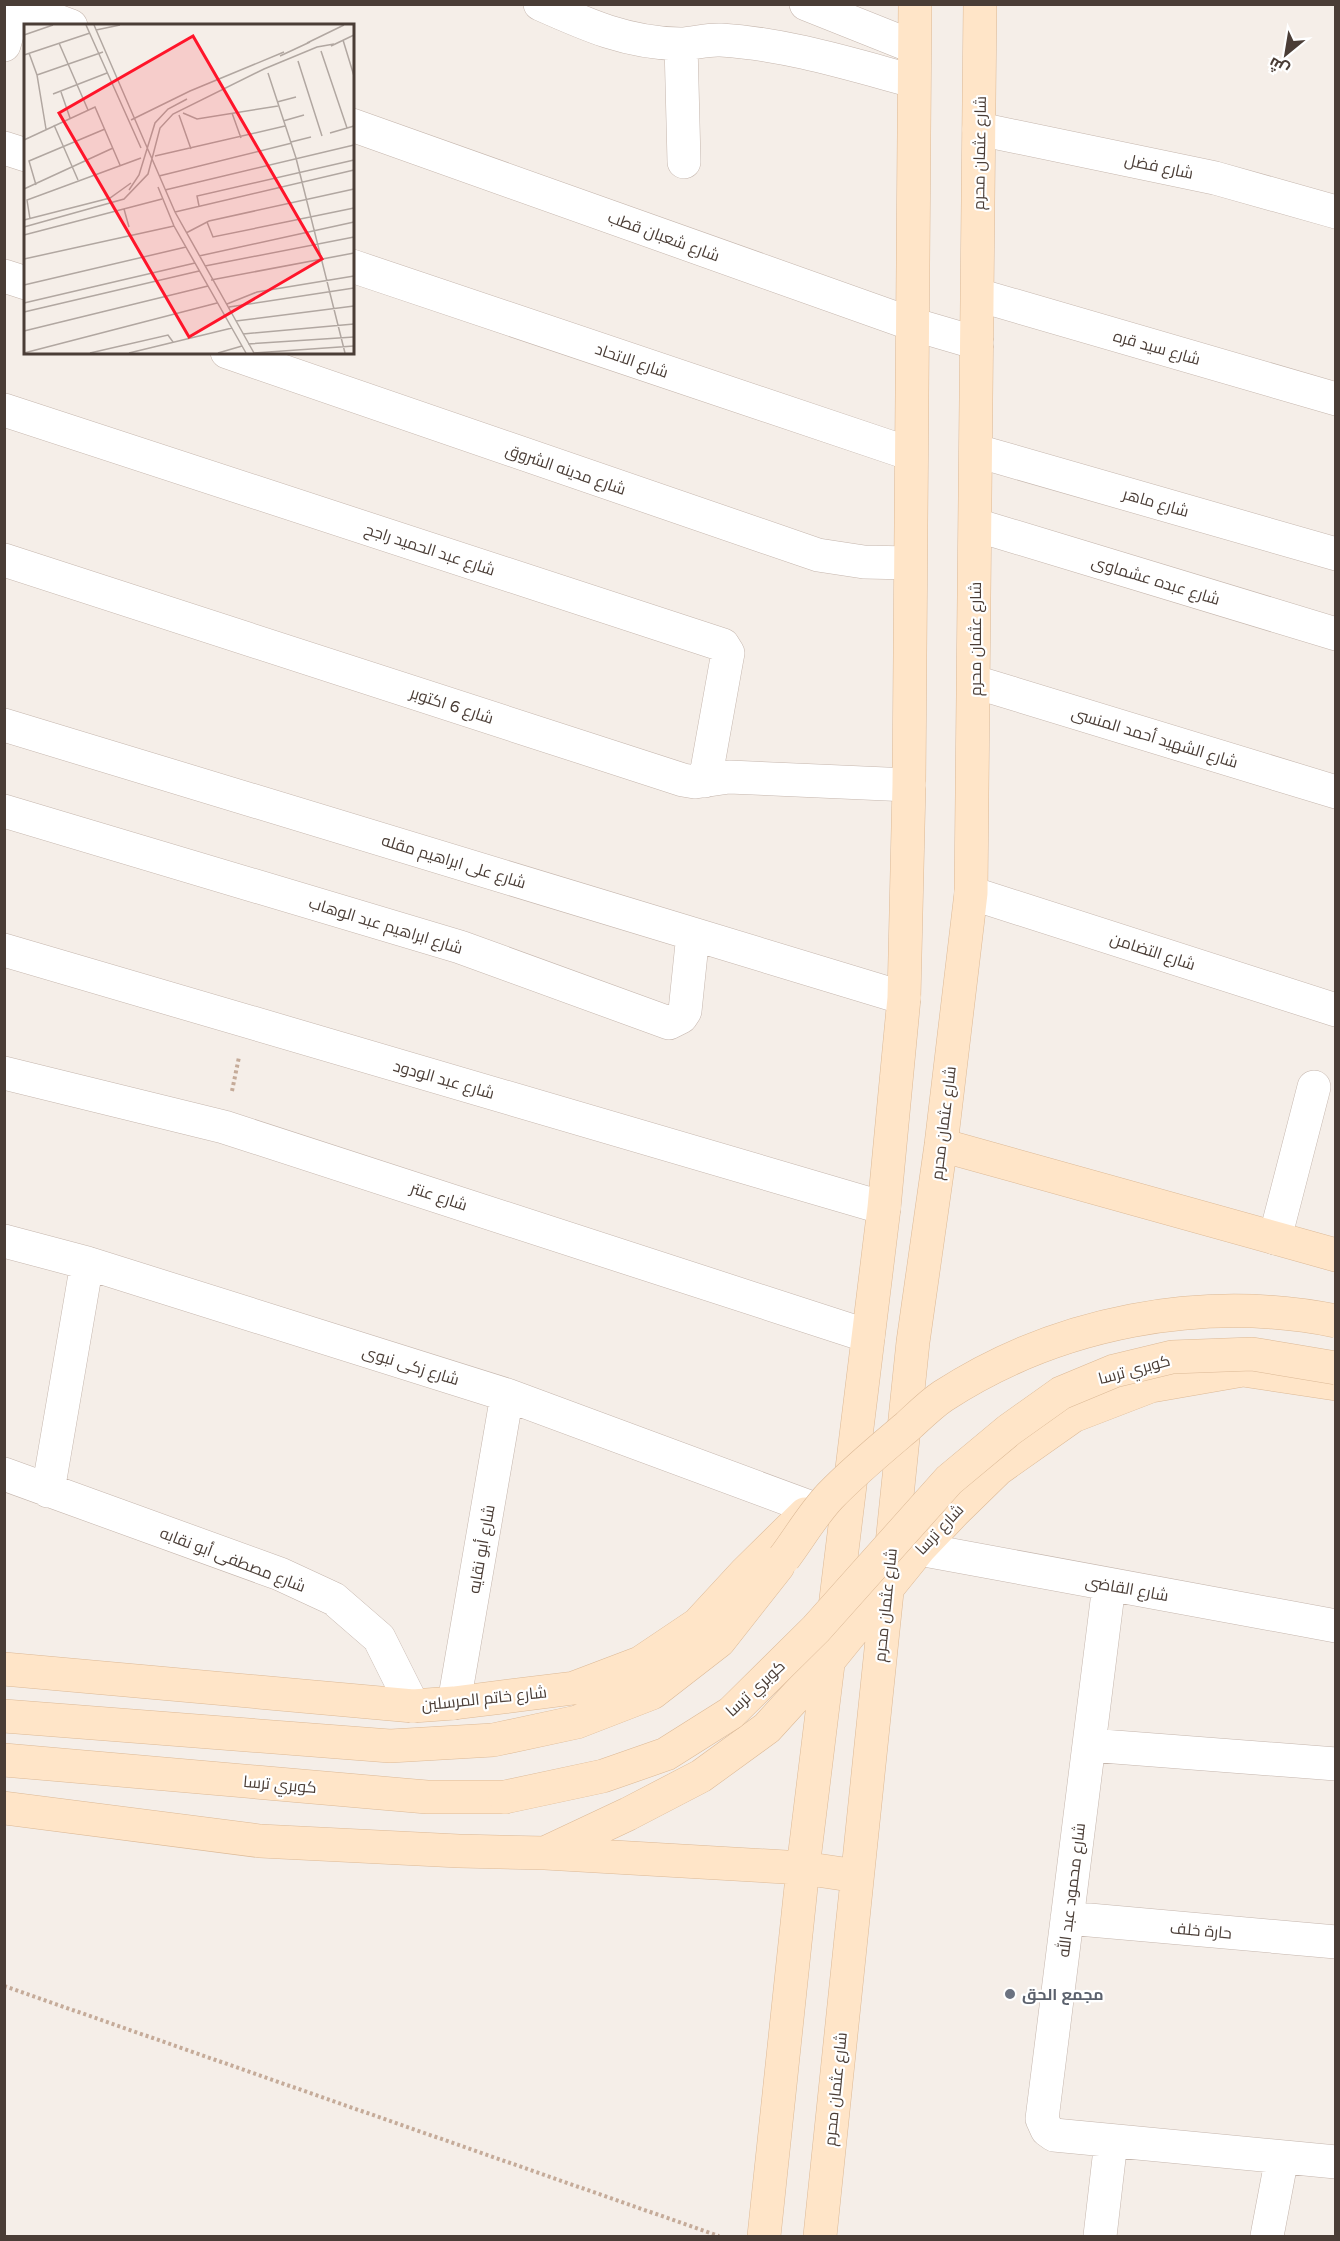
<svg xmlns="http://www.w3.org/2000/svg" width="1340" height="2241" font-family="'Varela Round',Cairo,sans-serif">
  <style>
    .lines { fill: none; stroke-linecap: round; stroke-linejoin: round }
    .street-casing { stroke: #c5b6ad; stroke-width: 34 }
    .secondary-casing { stroke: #dcb996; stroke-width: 34 }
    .path { stroke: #c5ab99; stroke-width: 4; stroke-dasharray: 3 3; stroke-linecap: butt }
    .street { stroke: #fff; stroke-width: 33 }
    .secondary { stroke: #ffe5c8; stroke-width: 33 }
    .secondary-bridge-casing { stroke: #dcb996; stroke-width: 34; stroke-linecap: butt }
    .secondary-bridge { stroke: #ffe5c8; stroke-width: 33 }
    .worship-dot { fill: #6b7280; stroke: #fff; stroke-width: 2 }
    .labels { text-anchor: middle; stroke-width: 4.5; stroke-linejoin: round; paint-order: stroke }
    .street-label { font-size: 16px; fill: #4a3d36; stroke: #fff }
    .worship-label { font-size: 16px; font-weight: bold; fill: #5b616d; stroke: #fff; text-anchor: start }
    .inset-road { fill: none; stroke: #b1a7a1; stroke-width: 1.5 }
    .view { fill: #ff152a; fill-opacity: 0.15; stroke: #ff152a; stroke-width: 3 }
    .inset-edge { fill: none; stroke: #4a3d36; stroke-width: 3 }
  </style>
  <rect width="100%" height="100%" fill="#f5eee8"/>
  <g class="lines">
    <defs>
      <path id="street" d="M12,4L71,26
        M540,4C587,25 627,43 680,44C693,44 707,39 721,40C786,44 850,64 913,81
        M806,4L914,47
        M681,44L684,162
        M4,45L16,4
        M352,125L912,324L977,343
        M979,129L1215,178L1336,212
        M4,148L26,155
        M352,266L911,454
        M4,276L26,283
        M978,295L1336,399
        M227,352L818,555L864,562L910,563
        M4,410L723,645L728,653L727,658L705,781
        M977,451L1336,554
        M976,525L1336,634
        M4,560L683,780L695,782L729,777L909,785
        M975,682L1336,792
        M4,725L904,998
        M4,811L460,947L669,1023L681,1017L685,1011L693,934
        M971,893L1336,1010
        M4,950L884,1208
        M4,1073L224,1127L868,1336
        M1275,1238L1314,1087
        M4,1241L87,1263L507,1395L812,1508
        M4,1474L280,1574L334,1599L379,1638L413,1706
        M48,1491L87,1263
        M919,1549L1336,1626
        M1109,1585L1042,2119L1047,2130L1054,2135L1336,2162
        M454,1703L507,1395
        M1089,1745L1336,1764
        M1067,1918L1336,1942
        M1100,2236L1111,2141
        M1267,2236L1282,2157"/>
      <path id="secondary" d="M941,1145L1336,1255
        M4,1669L413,1706L454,1703L574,1688L640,1663L698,1624L746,1572L805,1514
        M4,1716L390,1746L493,1740L577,1722L652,1693L719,1641L778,1566
        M4,1760L427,1797H505
        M4,1808L260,1841L459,1851L545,1853L803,1868L857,1876
        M545,1853L628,1814L701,1776L767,1728L829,1660L919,1549L955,1511L998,1469L1073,1416L1151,1386L1243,1370L1336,1384
        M764,2236L803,1868L884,1208L904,998L909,785L915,4
        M820,2236L913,1342L941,1145L971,893L980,4"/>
    </defs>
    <use href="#street" class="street-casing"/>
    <use href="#secondary" class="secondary-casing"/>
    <path class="path" d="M232,1091L239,1057
      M4,1986L719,2236"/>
    <use href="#street" class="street"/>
    <use href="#secondary" class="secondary"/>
    <defs>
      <path id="secondary-bridge" d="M784,1558C799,1538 813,1514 830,1496C854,1471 882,1448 908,1426C919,1416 931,1404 943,1396C1057,1322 1202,1294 1336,1321
        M505,1797L603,1776L666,1754L731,1713L816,1629L949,1480L1009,1430L1061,1393L1114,1371L1172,1357L1252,1354L1336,1368"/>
    </defs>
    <use href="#secondary-bridge" class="secondary-bridge-casing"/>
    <use href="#secondary-bridge" class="secondary-bridge"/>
  </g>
  <circle class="worship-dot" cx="1010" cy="1994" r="6"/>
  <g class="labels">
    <g class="street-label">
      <text transform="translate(979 153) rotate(-89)" y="6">شارع عثمان محرم</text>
      <text transform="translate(1159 166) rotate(12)" y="6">شارع فضل</text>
      <text transform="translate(664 236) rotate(20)" y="6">شارع شعبان قطب</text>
      <text transform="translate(1157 347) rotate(16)" y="6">شارع سيد قره</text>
      <text transform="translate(632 360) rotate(19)" y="6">شارع الاتحاد</text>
      <text transform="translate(566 469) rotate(19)" y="6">شارع مدينه الشروق</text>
      <text transform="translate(1156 502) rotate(16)" y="6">شارع ماهر</text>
      <text transform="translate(430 549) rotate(18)" y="6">شارع عبد الحميد راجح</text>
      <text transform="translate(1156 580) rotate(17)" y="6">شارع عبده عشماوى</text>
      <text transform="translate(975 639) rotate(-90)" y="6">شارع عثمان محرم</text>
      <text transform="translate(452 705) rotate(18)" y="6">شارع 6 اكتوبر</text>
      <text transform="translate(1155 737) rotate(17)" y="6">شارع الشهيد أحمد المنسى</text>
      <text transform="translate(454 861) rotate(17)" y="6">شارع على ابراهيم مقله</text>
      <text transform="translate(386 925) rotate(17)" y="6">شارع ابراهيم عبد الوهاب</text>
      <text transform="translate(1153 951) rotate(18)" y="6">شارع التضامن</text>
      <text transform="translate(444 1079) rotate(16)" y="6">شارع عبد الودود</text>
      <text transform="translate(943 1123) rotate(-83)" y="6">شارع عثمان محرم</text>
      <text transform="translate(439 1196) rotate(18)" y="6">شارع عنتر</text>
      <text transform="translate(411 1365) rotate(17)" y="6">شارع زكى نبوى</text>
      <text transform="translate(1134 1369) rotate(-15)" y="6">كوبري ترسا</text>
      <text transform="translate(939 1529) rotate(-47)" y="6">شارع ترسا</text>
      <text transform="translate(481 1549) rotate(-80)" y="6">شارع أبو نقايه</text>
      <text transform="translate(233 1559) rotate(21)" y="6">شارع مصطفى أبو نقابه</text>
      <text transform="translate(1127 1588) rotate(10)" y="6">شارع القاضى</text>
      <text transform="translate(885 1605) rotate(-84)" y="6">شارع عثمان محرم</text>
      <text transform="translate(755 1688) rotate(-43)" y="6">كوبري ترسا</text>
      <text transform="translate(484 1698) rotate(-6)" y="6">شارع خاتم المرسلين</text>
      <text transform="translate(280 1784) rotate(5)" y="6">كوبري ترسا</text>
      <text transform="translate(1071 1890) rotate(-83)" y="6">شارع محمود عبد الله</text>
      <text transform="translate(1201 1930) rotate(5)" y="6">حارة خلف</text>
      <text transform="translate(835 2089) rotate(-84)" y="6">شارع عثمان محرم</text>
    </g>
    <g class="worship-label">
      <text x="1022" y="2000">مجمع الحق</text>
    </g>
  </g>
  <g transform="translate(24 24)">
    <rect width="330" height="330" fill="#f5eee8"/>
    <path class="inset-road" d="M62,1L117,124M70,1L151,188L230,329M72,6L96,1M0,11L29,1M319,16L330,52M35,19L64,86M283,19L320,1M307,22L330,11M297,27L323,104M5,29L13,51L22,105M0,31L66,9M256,32L286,18M274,37L298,112M244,49L272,134L321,329M13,51L79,28M37,68L46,94M29,70L83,49M253,78L272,73M159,89L173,95L254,82M208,89L217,114M155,91L167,125M107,96L166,67L260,28M259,97L280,91M30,101L54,156M306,109L330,102M0,116L71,83L96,141M267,118L287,113M131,132L261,102M135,152L268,119M12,161L5,137L81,105M134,163L150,202L222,329M0,165L89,124M105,166L115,151L131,99L144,85L163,75M141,166L330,121M175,182L173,172L330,136M100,185L105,203M151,188L330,146M6,195L3,176L117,134M0,196L86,174L107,159M183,198L189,213L330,184M0,203L100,175L124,150L136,104L149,90L240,45L293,23L310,20M289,207L330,198M162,209L185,197L330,165M0,211L138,175M175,232L289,207M0,235L150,202M181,242L330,213M187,256L330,229M0,261L162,223M0,279L171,239M203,280L233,268L330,252M205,283L330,264M0,288L175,247M212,297L330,282M0,307L184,262M219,310L330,300M224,320L330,313M0,329L193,279M66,329L144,311L149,318M105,329L208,304M194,329L218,322M229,329L330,322"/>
    <path class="view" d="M169,12L298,235L165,313L35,89Z"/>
    <rect width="330" height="330" class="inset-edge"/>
  </g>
  <rect width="1340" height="2241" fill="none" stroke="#4a3d36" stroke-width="12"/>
  <g transform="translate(1286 54) rotate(210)" stroke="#ffffff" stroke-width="4.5" paint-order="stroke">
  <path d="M0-4.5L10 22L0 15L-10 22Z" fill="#4a3d36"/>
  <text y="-9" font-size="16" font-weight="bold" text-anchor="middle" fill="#4a3d36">ش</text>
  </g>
</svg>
